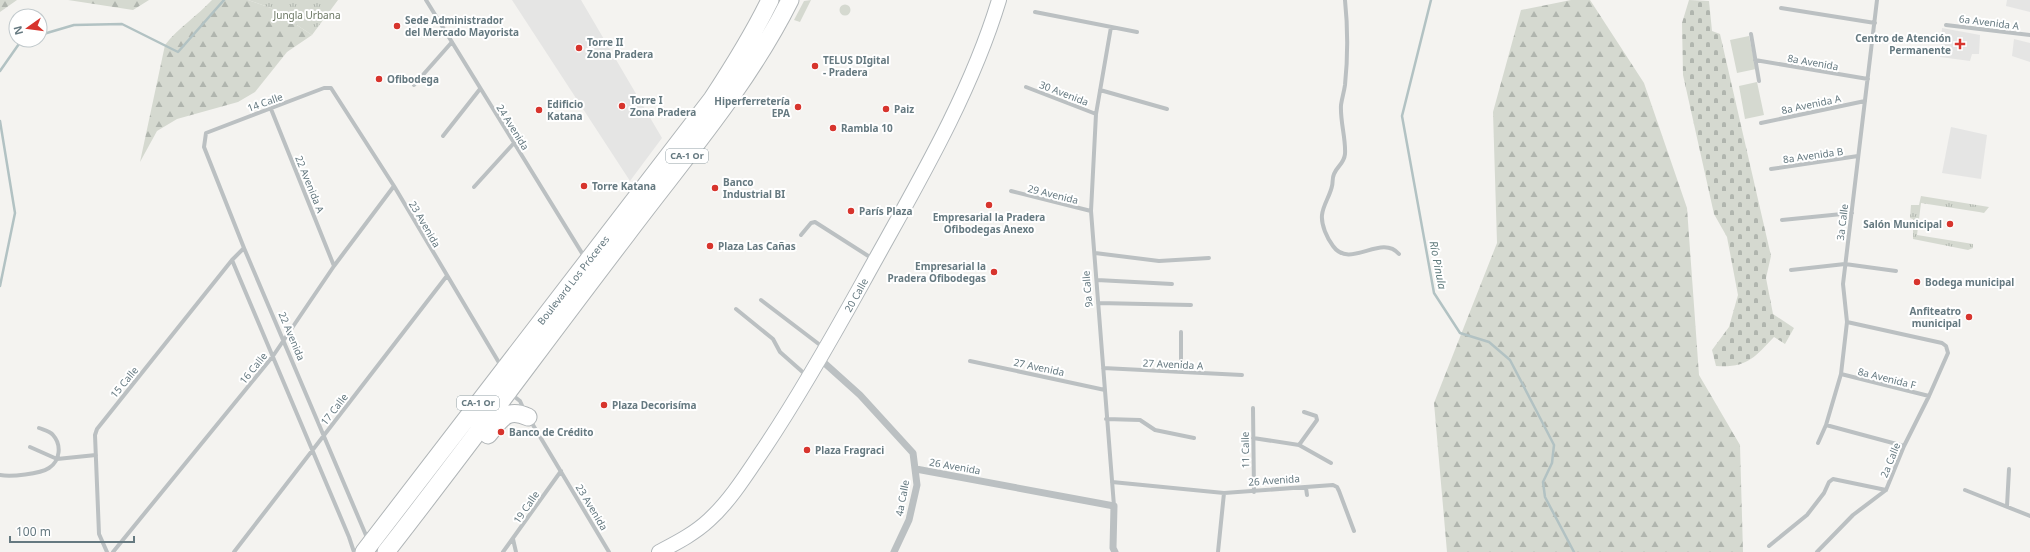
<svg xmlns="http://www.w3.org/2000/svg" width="2030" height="552" font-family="'Noto Sans',sans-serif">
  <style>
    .built { fill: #e5e5e4 }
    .forest { fill: url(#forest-firs) }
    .cemetery { fill: url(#cemetery-stones) }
    .park { fill: url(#park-tufts) }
    .garden { fill: #d5d9d0 }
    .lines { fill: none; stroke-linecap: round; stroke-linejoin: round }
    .stream { stroke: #b2c2c3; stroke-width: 2.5 }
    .secondary-casing { stroke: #b0b6b9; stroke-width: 16 }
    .trunk-casing { stroke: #b0b5b7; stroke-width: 19 }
    .minor { stroke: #bbc0c2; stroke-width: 4 }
    .tertiary { stroke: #bbc0c2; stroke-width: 7 }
    .secondary { stroke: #fff; stroke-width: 14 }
    .trunk { stroke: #fff; stroke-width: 17 }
    .poi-dot { fill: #d7342d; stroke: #fff; stroke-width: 1.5 }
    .labels { text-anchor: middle; stroke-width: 4; stroke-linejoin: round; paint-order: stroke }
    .shield { fill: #fff; stroke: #93a1a6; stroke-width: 1 }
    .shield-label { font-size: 9px; font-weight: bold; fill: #657980 }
    .park-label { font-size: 10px; fill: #6b7763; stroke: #fff }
    .poi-label { font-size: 10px; font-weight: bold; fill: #657980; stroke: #fff; text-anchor: start }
    .street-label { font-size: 10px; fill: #657980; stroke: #fff }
    .water-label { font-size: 11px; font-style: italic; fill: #607b7d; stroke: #fff }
  </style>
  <defs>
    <pattern id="forest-firs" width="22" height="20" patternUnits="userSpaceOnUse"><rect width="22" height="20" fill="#d5d9d0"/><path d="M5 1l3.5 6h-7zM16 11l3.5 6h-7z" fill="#b0b5ae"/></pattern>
    <pattern id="cemetery-stones" width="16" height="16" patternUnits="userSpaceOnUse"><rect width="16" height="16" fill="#d5d9d0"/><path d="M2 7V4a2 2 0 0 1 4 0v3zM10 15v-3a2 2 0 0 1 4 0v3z" fill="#b0b5ae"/></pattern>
    <pattern id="park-tufts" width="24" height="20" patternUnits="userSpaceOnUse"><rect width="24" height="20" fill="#d5d9d0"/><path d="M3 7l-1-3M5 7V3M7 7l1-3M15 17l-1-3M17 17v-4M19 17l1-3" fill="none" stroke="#b0b5ae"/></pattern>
  </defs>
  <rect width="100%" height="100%" fill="#f4f3f0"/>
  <path class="built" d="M512,0H581L662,138L630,181Z
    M2007,0H2030V12L2006,6Z
    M1942,28L1980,35L1979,54H1972L1970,61L1940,57Z
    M2014,39L2030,43V62L2012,56Z
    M1951,127L1987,135L1981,179L1942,173Z"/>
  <path class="forest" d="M0,0H17L0,12Z
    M68,0H149L133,10Z
    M212,0H248L271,8L312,35L287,52L255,92L238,102L177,119L157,131L140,162L165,45C178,28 197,16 212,0Z
    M1571,0H1590L1644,83L1687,208L1699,375L1740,445L1743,552H1447L1434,403L1497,243L1493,112L1521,10Z"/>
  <path class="cemetery" d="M1689,0L1709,1L1712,31L1720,34L1771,256L1766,278L1773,314L1794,328L1785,344L1774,337C1754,358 1747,368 1716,366L1712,350L1729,327L1738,295L1727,237L1714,214L1683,75L1682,23Z"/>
  <path class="park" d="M248,0H338L312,35L271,8Z
    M1921,196L1989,207L1984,213L1979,212L1921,203L1917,235L1973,244V248L1968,250L1913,239V219L1910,218L1911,205H1919Z"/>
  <path class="garden" d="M811,0L800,22L794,20L804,1Z
    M839.5 10a5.5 5.5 0 1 1 11 0a5.5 5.5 0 1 1-11 0Z
    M1749,36L1756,69L1737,73L1730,40Z
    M1757,82L1764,115L1745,119L1739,86Z"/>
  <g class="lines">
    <path class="stream" d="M1431,0L1402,116L1434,293L1460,333L1489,342L1510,360L1537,412L1554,445L1552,463L1543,482L1545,497L1574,552
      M40,35L74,25L122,24L178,52L224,0
      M0,71L21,41L24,40
      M0,121L15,213L0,286"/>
    <defs>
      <path id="secondary" d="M659,552C676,543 694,534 709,520C731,500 748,472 765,447C801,393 832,338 863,282C913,191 969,99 999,0"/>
      <path id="trunk" d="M488,435C501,419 507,407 528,417
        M364,552L712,99C733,67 753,35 770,0
        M386,552C468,447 546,340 627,234C684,158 747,86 790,0"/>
    </defs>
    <use href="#secondary" class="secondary-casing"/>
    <use href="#trunk" class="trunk-casing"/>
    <path class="minor" d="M426,0L585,258
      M1345,0C1348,29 1348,56 1345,85C1344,92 1342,98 1341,105C1340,122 1346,138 1345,154C1344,164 1337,166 1334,174C1332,178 1333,183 1332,186C1330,196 1323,205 1322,215C1321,225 1327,238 1333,246C1350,270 1381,233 1399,254
      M1781,8L1875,23
      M1035,12L1137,32
      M1946,25L2030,35
      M1111,27L1096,114L1091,211L1114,506
      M1751,34L1759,81
      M1755,60L1868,79
      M414,85L452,42
      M1026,87L1096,114
      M1100,90L1167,109
      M271,109L334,266
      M1761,123L1865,101
      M443,136L480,89
      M1771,169L1858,156
      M474,187L514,143
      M1011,191L1091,211
      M1782,220L1852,213
      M801,235L811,223L815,222L873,259
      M1095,253L1159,261L1209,258
      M232,260L349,537L354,552
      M1791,270L1845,264L1896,271
      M1097,280L1172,284
      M761,300L824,348
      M1098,303L1191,305
      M736,309L773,339L780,352L806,375
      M970,361L1105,390
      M1103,368L1242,375
      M1181,372V332
      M1841,374L1929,396
      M511,394L520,401L524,410
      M1253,408L1254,492
      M1106,419L1140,420L1155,430L1194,438
      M530,420L609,552
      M1826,425L1904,446
      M1253,438L1299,445L1331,463
      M1818,443L1826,425L1841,374L1847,322L1843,284L1877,0
      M1299,445L1317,420L1316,416L1304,412
      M30,447L57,459L96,455
      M0,475C11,477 40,474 49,468C60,461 62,445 53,435C50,431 44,430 39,428
      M1112,482L1224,493L1333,485L1337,487L1339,491L1354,531
      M1306,488L1307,495
      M1965,490L2030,516
      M2007,506L2009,469
      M513,539L516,552
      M368,540L244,248L204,147L206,133L324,88H331L394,186L501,366
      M1769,546L1807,515L1824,493L1829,482L1833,479L1886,490
      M107,552L99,534L95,435L97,429L232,260L244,248
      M113,552L273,356L334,266L394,186
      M234,552L446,277
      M503,552L561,471
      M1218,552L1224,493
      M1817,552L1853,515L1886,490L1904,446L1929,396L1948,353L1946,346L1942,343L1847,322"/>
    <path class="tertiary" d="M820,359L860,395L913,453L917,485L909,520L894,552
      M916,469L1114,506L1113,548L1115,552"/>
    <use href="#secondary" class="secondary"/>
    <use href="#trunk" class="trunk"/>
  </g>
  <g class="poi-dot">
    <circle cx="397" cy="26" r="4"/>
    <path d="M1958 38h4v4h4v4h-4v4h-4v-4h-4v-4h4z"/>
    <circle cx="579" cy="48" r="4"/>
    <circle cx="815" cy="66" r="4"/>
    <circle cx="379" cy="79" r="4"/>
    <circle cx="622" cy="106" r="4"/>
    <circle cx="798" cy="107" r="4"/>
    <circle cx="886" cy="109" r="4"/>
    <circle cx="539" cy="110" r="4"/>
    <circle cx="833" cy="128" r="4"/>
    <circle cx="584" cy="186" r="4"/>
    <circle cx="715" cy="188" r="4"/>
    <circle cx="989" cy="205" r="4"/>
    <circle cx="851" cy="211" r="4"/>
    <circle cx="1950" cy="224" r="4"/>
    <circle cx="710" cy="246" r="4"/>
    <circle cx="994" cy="272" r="4"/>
    <circle cx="1917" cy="282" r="4"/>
    <circle cx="1969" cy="317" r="4"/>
    <circle cx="604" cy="405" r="4"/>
    <circle cx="501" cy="432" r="4"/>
    <circle cx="807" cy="450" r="4"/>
  </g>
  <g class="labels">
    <g class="shield">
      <rect x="666" y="149" width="42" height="14" rx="3"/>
      <rect x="457" y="396" width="42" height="14" rx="3"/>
    </g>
    <g class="shield-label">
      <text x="687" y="159">CA-1 Or</text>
      <text x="478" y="406">CA-1 Or</text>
    </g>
    <g class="park-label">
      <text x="307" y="19">Jungla Urbana</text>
    </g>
    <g class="poi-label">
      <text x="405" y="24">Sede Administrador<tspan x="405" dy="12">del Mercado Mayorista</tspan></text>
      <text x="1951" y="42" text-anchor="end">Centro de Atención<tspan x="1951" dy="12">Permanente</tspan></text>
      <text x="587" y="46">Torre II<tspan x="587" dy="12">Zona Pradera</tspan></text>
      <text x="823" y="64">TELUS DIgital<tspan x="823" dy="12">- Pradera</tspan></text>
      <text x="387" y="83">Ofibodega</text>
      <text x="630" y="104">Torre I<tspan x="630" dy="12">Zona Pradera</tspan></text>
      <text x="790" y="105" text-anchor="end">Hiperferretería<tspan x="790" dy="12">EPA</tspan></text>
      <text x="547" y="108">Edificio<tspan x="547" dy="12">Katana</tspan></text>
      <text x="894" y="113">Paiz</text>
      <text x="841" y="132">Rambla 10</text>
      <text x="723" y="186">Banco<tspan x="723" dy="12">Industrial BI</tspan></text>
      <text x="592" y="190">Torre Katana</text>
      <text x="859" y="215">París Plaza</text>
      <text x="989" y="221" text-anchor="middle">Empresarial la Pradera<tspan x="989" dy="12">Ofibodegas Anexo</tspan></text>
      <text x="1942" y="228" text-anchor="end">Salón Municipal</text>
      <text x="718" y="250">Plaza Las Cañas</text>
      <text x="986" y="270" text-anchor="end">Empresarial la<tspan x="986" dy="12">Pradera Ofibodegas</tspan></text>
      <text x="1925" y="286">Bodega municipal</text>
      <text x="1961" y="315" text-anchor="end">Anfiteatro<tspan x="1961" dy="12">municipal</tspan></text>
      <text x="612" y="409">Plaza Decorisíma</text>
      <text x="509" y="436">Banco de Crédito</text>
      <text x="815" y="454">Plaza Fragraci</text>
    </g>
    <g class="street-label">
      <text transform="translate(1989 22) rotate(7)" y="4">6a Avenida A</text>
      <text transform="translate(1813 62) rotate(10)" y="4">8a Avenida</text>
      <text transform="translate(1064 93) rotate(21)" y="4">30 Avenida</text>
      <text transform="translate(265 102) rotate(-20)" y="4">14 Calle</text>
      <text transform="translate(1811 104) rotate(-12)" y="4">8a Avenida A</text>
      <text transform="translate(513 127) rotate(58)" y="4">24 Avenida</text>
      <text transform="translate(1813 155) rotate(-8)" y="4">8a Avenida B</text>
      <text transform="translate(310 184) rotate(68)" y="4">22 Avenida A</text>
      <text transform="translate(1053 194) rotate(14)" y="4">29 Avenida</text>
      <text transform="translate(1842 222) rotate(-83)" y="4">3a Calle</text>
      <text transform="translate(425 224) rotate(60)" y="4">23 Avenida</text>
      <text transform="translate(573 280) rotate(-52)" y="4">Boulevard Los Próceres</text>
      <text transform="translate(1087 289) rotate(-95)" y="4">9a Calle</text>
      <text transform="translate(856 295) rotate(-61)" y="4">20 Calle</text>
      <text transform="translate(292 336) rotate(67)" y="4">22 Avenida</text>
      <text transform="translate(1173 364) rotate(3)" y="4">27 Avenida A</text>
      <text transform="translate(1039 367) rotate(12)" y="4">27 Avenida</text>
      <text transform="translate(253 368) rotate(-51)" y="4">16 Calle</text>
      <text transform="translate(1887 378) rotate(14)" y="4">8a Avenida F</text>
      <text transform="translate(124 382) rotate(-50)" y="4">15 Calle</text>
      <text transform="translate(334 409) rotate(-52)" y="4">17 Calle</text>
      <text transform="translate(1245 450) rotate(-91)" y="4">11 Calle</text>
      <text transform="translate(1890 460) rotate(-68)" y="4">2a Calle</text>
      <text transform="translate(955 466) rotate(10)" y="4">26 Avenida</text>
      <text transform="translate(1274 480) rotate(-4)" y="4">26 Avenida</text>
      <text transform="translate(902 498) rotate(-79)" y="4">4a Calle</text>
      <text transform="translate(526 507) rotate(-55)" y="4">19 Calle</text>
      <text transform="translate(592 507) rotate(59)" y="4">23 Avenida</text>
    </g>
    <g class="water-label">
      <text transform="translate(1438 265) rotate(79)" y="4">Río Pinula</text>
    </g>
  </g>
  <g transform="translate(28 28) rotate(256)"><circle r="19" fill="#ffffff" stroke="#c1c9cc"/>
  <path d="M0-3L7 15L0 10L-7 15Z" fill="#d7342d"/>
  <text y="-6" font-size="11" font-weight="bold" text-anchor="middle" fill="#657980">N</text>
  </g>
  <path d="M10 536v6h124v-6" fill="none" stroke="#657980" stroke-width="2"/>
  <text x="16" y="536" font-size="12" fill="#657980" stroke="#ffffff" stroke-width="3" paint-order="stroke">100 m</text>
</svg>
